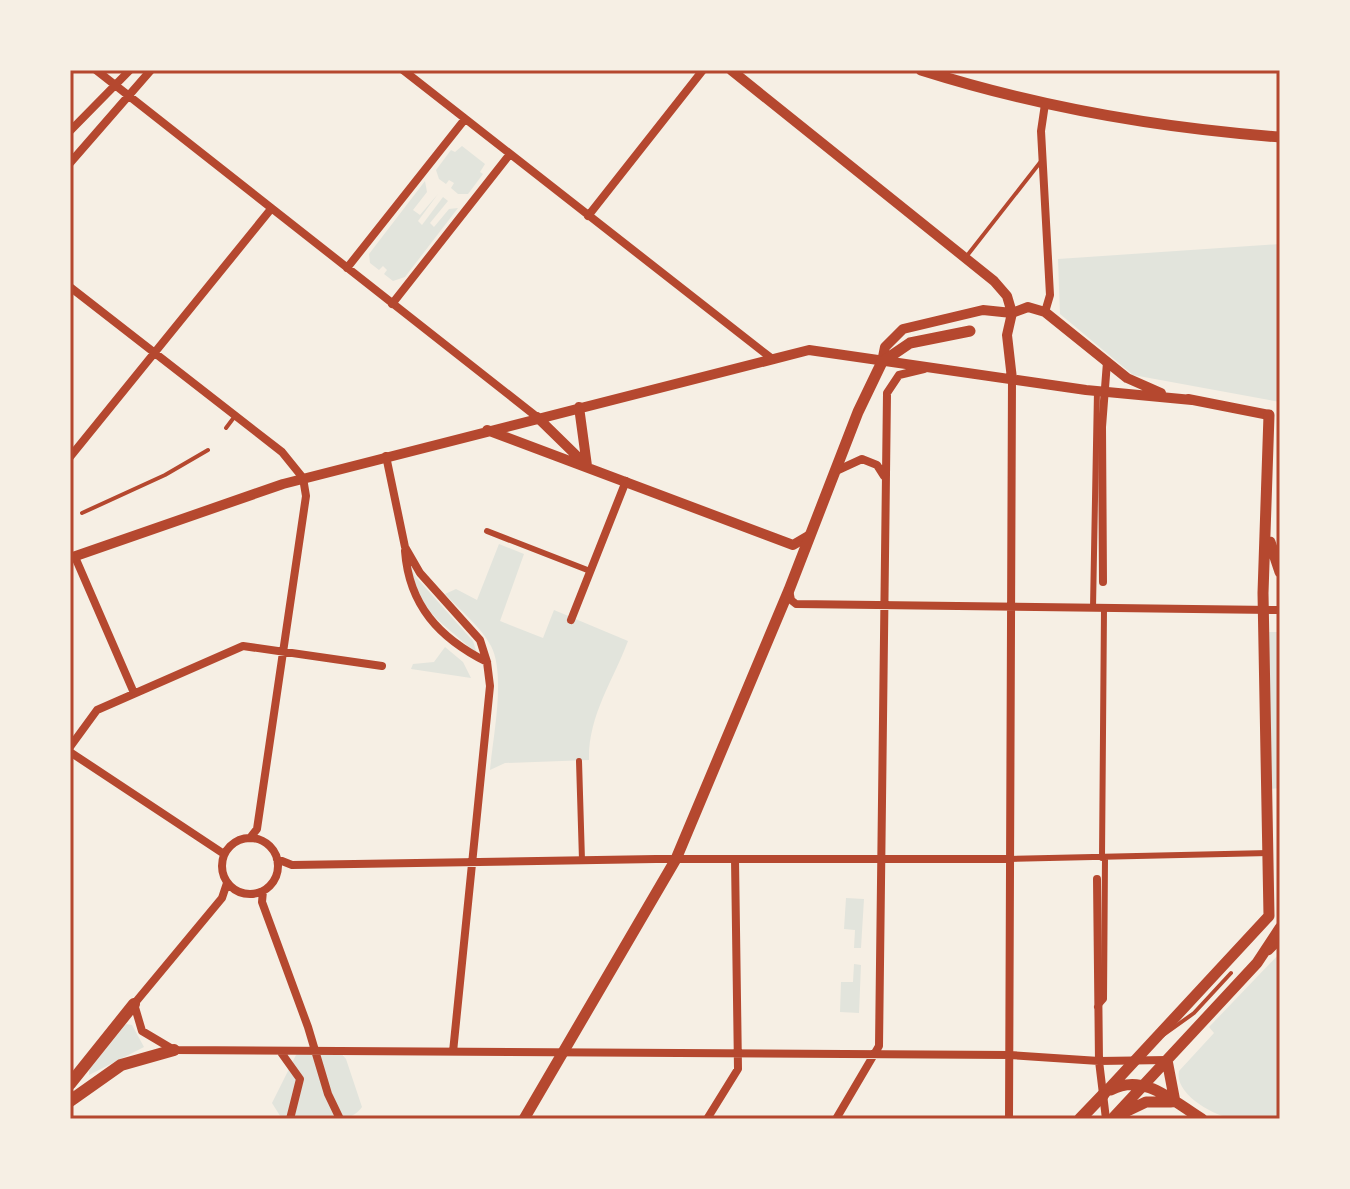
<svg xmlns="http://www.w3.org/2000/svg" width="1350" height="1189" font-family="'Archivo Narrow',sans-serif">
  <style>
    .green { fill: #e2e4dc }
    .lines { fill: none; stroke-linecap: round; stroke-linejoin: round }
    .service { stroke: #b5482f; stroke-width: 4 }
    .pedestrian { stroke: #b5482f; stroke-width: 6 }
    .minor { stroke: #b5482f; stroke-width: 8 }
    .tertiary { stroke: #b5482f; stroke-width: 10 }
    .secondary { stroke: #b5482f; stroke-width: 11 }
    .primary { stroke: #b5482f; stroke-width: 12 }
    .neatline { fill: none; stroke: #b5482f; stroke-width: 3 }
  </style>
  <rect width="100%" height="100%" fill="#f6efe4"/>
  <path class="green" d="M462,146L485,164L480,172L483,174L468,194H458L451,188L454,183L449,180L446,184L439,179L436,170L451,150L455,152Z
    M425,181L427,192L413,210L420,215L438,194L418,221L422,225L443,197L448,201L430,223L434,227L449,209L458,208L405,277L393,281L384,274L387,270L383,266L379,270L370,263L369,254Z
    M1280,244V402L1133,375L1060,314L1058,259Z
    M499,544L524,554L500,621L543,638L554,610L628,641C613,681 588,716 589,760L505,763L490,770C493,736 506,675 491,646C481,627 460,610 445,594L456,589L477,600Z
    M408,558L415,576L473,641L477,654C435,615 423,618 408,558Z
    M1268,632H1280V788L1270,789Z
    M445,647L463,662L471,678L411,669L413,664L434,662Z
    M846,898L864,899L861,948H854L855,930L844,929Z
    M1280,953V1119C1265,1119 1248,1121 1234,1119C1214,1116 1174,1094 1179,1071L1214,1033L1209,1027Z
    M854,964L861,965L859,1013L840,1012L841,982H853Z
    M126,1024L132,1025L144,1047L89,1075V1070Z
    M298,1051L340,1052L346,1059L362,1107C348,1128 305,1119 282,1119L272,1103Z"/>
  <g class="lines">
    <path class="service" d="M966,257L1042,160
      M226,428L235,416
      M82,513L165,475L208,450
      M1162,1036L1194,1013L1231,973"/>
    <path class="pedestrian" d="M487,531L590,571
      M1093,608L1097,391
      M579,761L582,860
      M1102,858L1104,608
      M1009,859L1269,853
      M1097,1007L1104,999L1105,858"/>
    <path class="minor" d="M96,70L537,417
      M403,70L771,358
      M70,131L130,70
      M70,163L151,70
      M588,216L703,70
      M347,268L465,119
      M70,287L282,452L303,478L306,496L257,829L250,838
      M392,304L510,154
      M1045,312L1050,295L1041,131L1045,104
      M386,456L405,547L420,573L480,640L487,662L490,686L453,1052
      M70,457L271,209
      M836,471L862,459L877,465L884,476
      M405,551C409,605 439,638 487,662
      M75,557L134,693
      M1103,582L1102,427L1107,362
      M789,590L791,600L796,604L1280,610
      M571,620L626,481
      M70,747L97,710L243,646L382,666
      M70,752L224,854
      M222 866a28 28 0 1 1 56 0a28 28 0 1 1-56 0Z
      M277,859L292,865L656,859H1009
      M1097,879L1099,1061L1106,1119
      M227,883L222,898L134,1004L142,1031L174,1050L1010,1055L1099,1061L1167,1060
      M263,891L262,902L308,1027L328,1094L340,1119
      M1269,951L1280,940
      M280,1051L300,1079L290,1119
      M707,1119L738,1069L735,859
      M836,1119L879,1046L887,393L899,375L924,369
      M1009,1119L1012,379"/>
    <path class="tertiary" d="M731,70L994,281L1007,296L1012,313
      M1012,313L1007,335L1012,379
      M882,362L885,347L903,329L983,310L1012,313L1028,307L1045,312L1127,378L1161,393
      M1188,399L1269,415
      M579,407L587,466
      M537,417L583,462
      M487,430L793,545L810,535
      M70,558L283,484L809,350L1086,390L1192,400"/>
    <path class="secondary" d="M921,70C1038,107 1158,128 1280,137
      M1270,542L1280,572
      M1167,1060L1175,1102
      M1111,1090C1144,1072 1174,1102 1202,1119
      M1103,1095L1269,916L1263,593L1269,415
      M1123,1113L1146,1102H1171
      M524,1119L676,859L789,590L858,412L882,362L910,343L970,331
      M1112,1119L1257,963L1280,928"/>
    <path class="primary" d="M70,1084L134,1004
      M70,1101L121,1065L174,1050
      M1080,1119L1103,1095"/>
  </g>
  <rect width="1350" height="1189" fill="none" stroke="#f6efe4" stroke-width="144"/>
  <rect x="72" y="72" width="1206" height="1045" class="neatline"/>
</svg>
